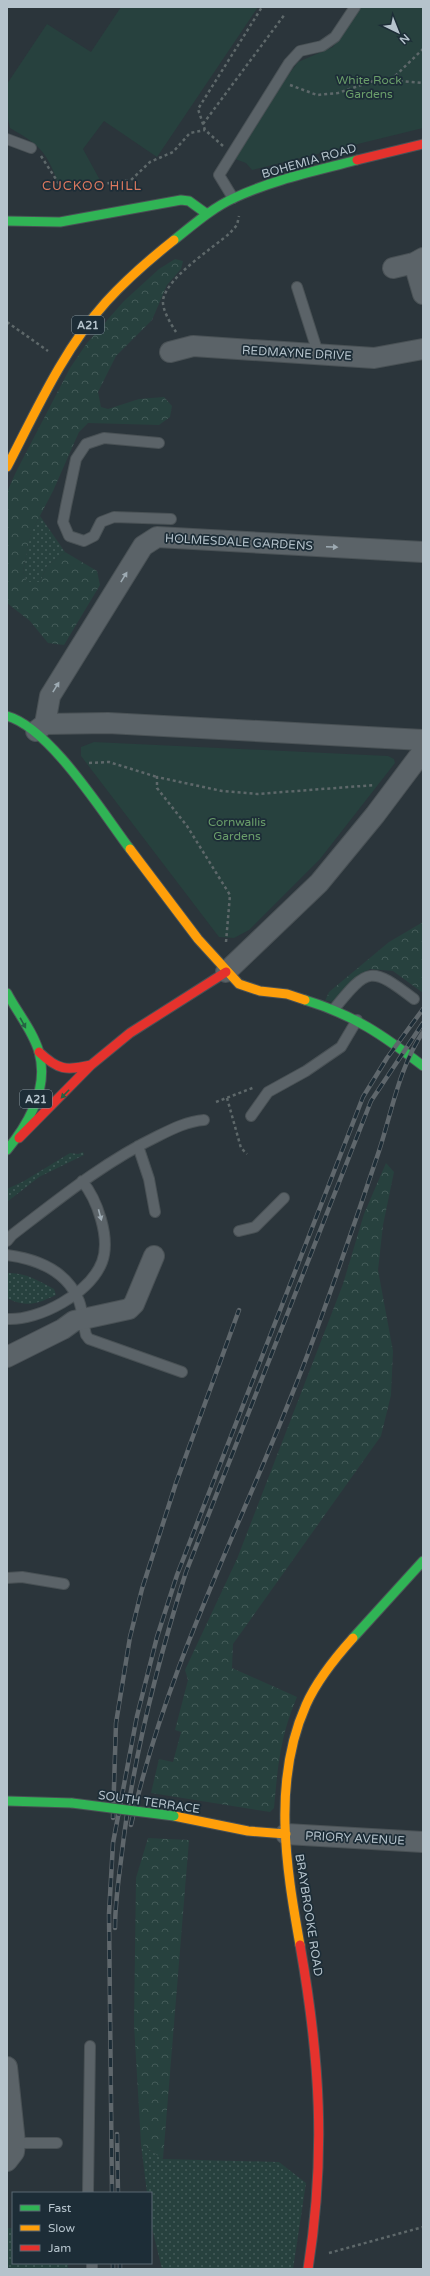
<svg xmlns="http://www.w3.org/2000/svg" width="430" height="2276" font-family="'Varela Round',sans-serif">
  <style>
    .grass { fill: url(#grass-dots) }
    .forest { fill: url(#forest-crowns) }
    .park { fill: #27413e }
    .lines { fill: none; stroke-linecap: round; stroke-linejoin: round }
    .lane-casing { stroke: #495155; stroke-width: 12 }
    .street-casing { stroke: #495155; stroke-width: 22 }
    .fast-casing { stroke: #495155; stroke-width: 11 }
    .slow-casing { stroke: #495155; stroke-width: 11 }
    .jam-casing { stroke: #495155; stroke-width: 11 }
    .path { stroke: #5e686a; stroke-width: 2.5; stroke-dasharray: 3 3; stroke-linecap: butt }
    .lane { stroke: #5b6368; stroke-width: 10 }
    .street { stroke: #5b6368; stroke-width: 20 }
    .fast { stroke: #30b455; stroke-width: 9 }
    .slow { stroke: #ff9f0a; stroke-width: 9 }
    .jam { stroke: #e5322d; stroke-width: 9 }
    .rail-casing { stroke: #5f676c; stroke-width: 4.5 }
    .rail { stroke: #1d2d37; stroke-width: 3; stroke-dasharray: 9; stroke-linecap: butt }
    .fast-bridge-casing { stroke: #495155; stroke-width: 11; stroke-linecap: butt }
    .fast-bridge { stroke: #30b455; stroke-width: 9 }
    .oneway { fill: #9eabb3 }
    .oneway2 { fill: #256343 }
    .labels { text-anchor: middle; stroke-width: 3.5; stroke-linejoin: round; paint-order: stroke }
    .shield { fill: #1d2d37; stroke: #87969f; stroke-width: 1 }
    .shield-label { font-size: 11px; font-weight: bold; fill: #b5c3cc }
    .park-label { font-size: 12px; fill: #6a9e6a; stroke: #1d2d37 }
    .street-label { font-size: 12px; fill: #b5c3cc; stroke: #1d2d37 }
    .neighbourhood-label { font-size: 13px; letter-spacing: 1px; fill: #dd795f; stroke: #1d2d37 }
  </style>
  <defs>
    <pattern id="grass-dots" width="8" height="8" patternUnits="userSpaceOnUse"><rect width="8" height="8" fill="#27413e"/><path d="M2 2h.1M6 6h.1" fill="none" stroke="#445b59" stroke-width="1.8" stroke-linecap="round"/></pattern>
    <pattern id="forest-crowns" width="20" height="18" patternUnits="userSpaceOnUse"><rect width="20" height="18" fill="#27413e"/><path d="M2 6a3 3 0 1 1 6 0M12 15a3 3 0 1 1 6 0" fill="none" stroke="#445b59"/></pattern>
  </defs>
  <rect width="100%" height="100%" fill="#2b353b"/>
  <path class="grass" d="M40,516L65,552L47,566L40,582L27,583L23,571L31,532Z
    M83,1152L84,1155L39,1177L7,1202V1189L24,1181L70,1153L78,1154Z
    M7,1273C25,1272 39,1281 54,1289L56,1295C36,1304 27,1308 7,1298Z
    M141,2144L163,2159L279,2162L306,2183L293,2269H162L151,2224V2193H147Z
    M7,2228H13V2263H68V2269H7Z"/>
  <path class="forest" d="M175,259L183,261L181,269L167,285L152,320L116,356L98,392L101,407L108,409L139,399L164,397L172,406L170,417L159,425L88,423L79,432L53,491L31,533L23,571L27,582H40L47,566L65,552L97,571L100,585L64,645L48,643L30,621L7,603V492L16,472L70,368L87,343L124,301L159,269Z
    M423,922V993L393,971L370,969L348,984L334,1002L325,1001L329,992L389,942Z
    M386,1163L394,1172L383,1225L378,1270L393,1351L391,1395L381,1436L233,1644L232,1668L297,1697C280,1737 278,1765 274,1808L270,1812L151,1793L159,1759L173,1762L181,1732L175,1730L188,1680L185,1670L237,1559L343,1284L364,1214Z
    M148,1838L189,1840L163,2159L141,2144L134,2024L136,1878Z"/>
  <path class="park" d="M121,7H258L157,157L104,121L83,149L101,182L60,188C47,153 43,147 10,128L7,114V84L47,24L91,52Z
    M360,7H423V128L252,170L246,163L235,159L275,93L298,62L333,47Z
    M94,742L388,756L394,759L395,763L320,859L249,930L234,938L219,937L81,756V747Z"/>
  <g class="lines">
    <defs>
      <path id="lane" d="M7,139L31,148
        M233,198L219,175L289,63L300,51L322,46L335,37L355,7
        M297,287L318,353
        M159,443L104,438L86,444L76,459L66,506L63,522L69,536L84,541L94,536L101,522L114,517L171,519
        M334,1009C368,967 371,966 414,999
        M251,1116L268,1092L306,1071L341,1047L357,1020
        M138,1146L149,1179L155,1212
        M239,1231L255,1227L284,1198
        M7,1241L12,1235C59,1199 104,1162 158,1136C172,1129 188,1121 204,1120
        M7,1255C37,1259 67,1271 79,1301C83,1312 83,1323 86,1335L89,1339L182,1372
        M7,1319C39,1321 90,1293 102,1262C111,1238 97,1199 82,1181
        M7,1578L22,1577L64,1584
        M15,2143H57
        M88,2193L90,2046
        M92,2263V2269"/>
      <path id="street" d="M414,263L423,294
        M393,268L414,263L423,258
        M170,352L193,346L374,358L423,349
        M45,724L50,696L143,546L157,537L423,552
        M36,731L45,724L108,723L423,740
        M226,972L319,883L375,815L423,751
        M7,1357L63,1329L74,1321L129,1309L134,1304L154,1256
        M286,1834L423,1842
        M7,2067L15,2143L14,2152L7,2161"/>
      <path id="fast" d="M7,221L60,222L181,200L189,201L207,214
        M174,240C193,225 212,208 234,198C272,180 316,171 357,160
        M7,716C50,728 102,812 130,849
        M7,993C17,1012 33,1031 39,1052C49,1088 29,1123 7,1150
        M305,1000C354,1015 383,1035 423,1066
        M353,1638L423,1561
        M7,1801L72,1803"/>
      <path id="slow" d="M7,467C36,411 63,350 106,302C126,280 150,259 174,240
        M130,849L198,939L239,984L260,991L287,994L305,1000
        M174,1816L248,1831L286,1834
        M300,1945C286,1867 272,1781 306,1705C317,1680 335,1658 353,1638"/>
      <path id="jam" d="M357,160L423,144
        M39,1052C58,1070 66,1071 91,1065
        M19,1138L91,1065L130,1033L226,972
        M300,1945C320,2058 326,2155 308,2269"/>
    </defs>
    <use href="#lane" class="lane-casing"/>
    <use href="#street" class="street-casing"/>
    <use href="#fast" class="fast-casing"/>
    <use href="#slow" class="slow-casing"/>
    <use href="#jam" class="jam-casing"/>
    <path class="path" d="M391,80L423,49
      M290,85L317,95L338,93L379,79L423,83
      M203,124L285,14
      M223,146L205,130L198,109L262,7
      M41,156L61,187L67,189L131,180L150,162L173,152L190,133L205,130
      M7,322L48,351
      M176,332C171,324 162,310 163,300C167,277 213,248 230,233L237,225L239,216
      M89,763L109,762L157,777
      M226,942L230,895L187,826L157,788V777L222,791L257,794L375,785
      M227,1098L241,1148L247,1154
      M216,1102L255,1087
      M329,2253L423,2227"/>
    <use href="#lane" class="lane"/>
    <use href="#street" class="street"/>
    <use href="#fast" class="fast"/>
    <use href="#slow" class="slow"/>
    <use href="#jam" class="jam"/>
    <defs>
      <path id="rail" d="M113,1818L116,1723L130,1637L142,1589L176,1483L239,1310
        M131,1825C168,1656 254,1502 313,1340C336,1277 358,1214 379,1151C392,1111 399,1068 423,1032
        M115,1928C115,1902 119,1877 122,1852C133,1757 157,1664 186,1572L371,1101L423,1023
        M117,2134L118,2193
        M112,2193L109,1914L113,1843L137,1716L157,1637L177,1575L363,1097L387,1058L423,1009
        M113,2263V2269
        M120,2263V2269"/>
    </defs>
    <use href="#rail" class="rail-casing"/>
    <use href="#rail" class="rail"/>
    <defs>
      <path id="fast-bridge" d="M72,1803L174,1816"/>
    </defs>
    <use href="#fast-bridge" class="fast-bridge-casing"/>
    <use href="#fast-bridge" class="fast-bridge"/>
  </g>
  <defs><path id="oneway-solid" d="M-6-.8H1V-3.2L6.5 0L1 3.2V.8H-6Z"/></defs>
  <g class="oneway">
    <use href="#oneway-solid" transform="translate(332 547) rotate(3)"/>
    <use href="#oneway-solid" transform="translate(124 577) rotate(-58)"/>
    <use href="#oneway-solid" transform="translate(56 687) rotate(-58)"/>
    <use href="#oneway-solid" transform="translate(100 1215) rotate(75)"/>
  </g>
  <g class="oneway2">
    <use href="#oneway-solid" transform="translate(23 1023) rotate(61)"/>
    <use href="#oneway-solid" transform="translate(65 1094) rotate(134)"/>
  </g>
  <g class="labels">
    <g class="shield">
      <rect x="72" y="316" width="32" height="18" rx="3"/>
      <rect x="20" y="1090" width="32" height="18" rx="3"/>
    </g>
    <g class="shield-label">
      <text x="88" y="329">A21</text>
      <text x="36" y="1103">A21</text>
    </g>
    <g class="park-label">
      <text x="369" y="84">White Rock<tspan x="369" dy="14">Gardens</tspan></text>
      <text x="237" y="826">Cornwallis<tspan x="237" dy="14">Gardens</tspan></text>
    </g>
    <g class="street-label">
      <text transform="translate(309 161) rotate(-16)" y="4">BOHEMIA ROAD</text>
      <text transform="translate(297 353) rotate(3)" y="4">REDMAYNE DRIVE</text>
      <text transform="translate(239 542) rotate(3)" y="4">HOLMESDALE GARDENS</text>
      <text transform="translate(149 1802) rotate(8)" y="4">SOUTH TERRACE</text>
      <text transform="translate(355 1838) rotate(3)" y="4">PRIORY AVENUE</text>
      <text transform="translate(309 1915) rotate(81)" y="4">BRAYBROOKE ROAD</text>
    </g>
    <g class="neighbourhood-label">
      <text x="92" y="190">CUCKOO HILL</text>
    </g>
  </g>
  <rect width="430" height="2276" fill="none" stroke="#b5c3cc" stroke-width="16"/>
  <rect x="12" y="2192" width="140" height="72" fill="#1d2d37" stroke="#5a6973"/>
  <rect x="20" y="2205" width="20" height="6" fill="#30b455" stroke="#5a6973"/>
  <text x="48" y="2212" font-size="12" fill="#b5c3cc">Fast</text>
  <rect x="20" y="2225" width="20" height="6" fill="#ff9f0a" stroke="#5a6973"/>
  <text x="48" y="2232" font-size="12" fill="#b5c3cc">Slow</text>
  <rect x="20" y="2245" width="20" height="6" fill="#e5322d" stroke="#5a6973"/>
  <text x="48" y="2252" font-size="12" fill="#b5c3cc">Jam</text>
  <g transform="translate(398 32) rotate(137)" stroke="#1d2d37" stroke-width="3" paint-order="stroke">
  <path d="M0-3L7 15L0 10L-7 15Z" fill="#b5c3cc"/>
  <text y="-6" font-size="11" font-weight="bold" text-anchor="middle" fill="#b5c3cc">N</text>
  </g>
</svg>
